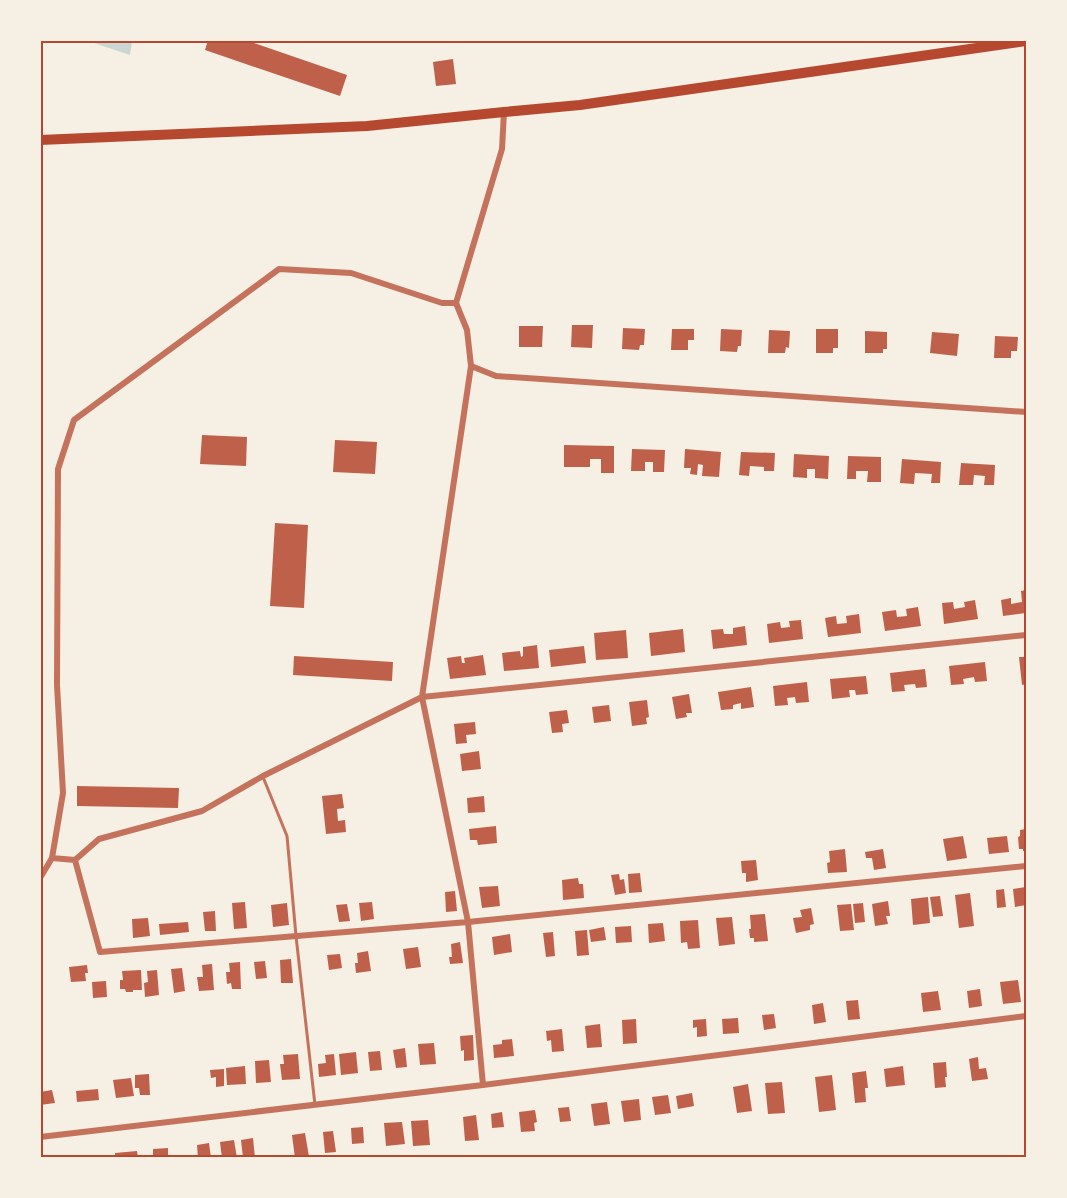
<svg xmlns="http://www.w3.org/2000/svg" width="1067" height="1198" font-family="Overpass,sans-serif">
  <style>
    .water { fill: #c9d6d2 }
    .building { fill: #bf614a }
    .lines { fill: none; stroke-linecap: round; stroke-linejoin: round }
    .service { stroke: #c5725c; stroke-width: 3 }
    .minor { stroke: #c5725c; stroke-width: 6 }
    .trunk { stroke: #b5482f; stroke-width: 10 }
    .neatline { fill: none; stroke: #b5482f; stroke-width: 2 }
  </style>
  <rect width="100%" height="100%" fill="#f6efe4"/>
  <path class="water" d="M88,41H132L130,55Z"/>
  <path class="building" d="M208,40H245L347,75L340,96L205,50Z
    M453,59L456,84L436,86L433,62Z
    M572,325H593L592,348L571,347Z
    M519,326H543L542,347H519Z
    M623,328L645,329L644,345H640L639,350L622,349Z
    M672,329H694V340H688V350H671Z
    M721,329L742,330L741,346H738L737,352L720,351Z
    M816,329H838V348H833V353H816Z
    M769,330L790,331L789,348L786,347L785,353H768Z
    M865,331L887,332V349H883V353H865Z
    M932,332L959,334L957,356L930,353Z
    M995,336L1018,337L1017,351H1011V358H994Z
    M202,435L247,437L246,466L200,464Z
    M335,440L377,442L375,474L333,472Z
    M564,445L614,446V473H601V459H590V467H564Z
    M632,449L665,450L664,472H653V462H645V471H631Z
    M685,449L721,452L719,477L702,476L703,465L698,464L697,475L690,474L691,468H684Z
    M741,452L775,453L774,471H764V467L750,466L749,476L739,475Z
    M794,454L829,456L828,479L815,478V469H807V478L793,477Z
    M848,456L881,457V482H867L868,471H856V479H847Z
    M902,459L941,462L940,483H931L932,474L915,473L914,484L900,483Z
    M961,463L995,465L994,485H984L985,476L974,475L973,485H959Z
    M275,523L308,525L304,608L270,606Z
    M1026,590V613L1003,616L1001,600L1011,598V604L1022,602L1021,591Z
    M975,600L978,619L944,624L942,603L953,602L954,609L965,607L964,602Z
    M918,607L921,626L885,631L882,612L896,610L897,617L907,616L906,609Z
    M859,614L861,633L828,637L825,618L836,616L837,624L847,623L846,616Z
    M801,620L803,639L769,643L767,624L780,622L781,628L790,627L789,621Z
    M745,626L747,645L713,649L711,630L723,629L724,634H733V628Z
    M683,629L685,652L651,656L649,633Z
    M626,630L628,658L596,660L594,633Z
    M537,645L539,668L504,671L502,653L520,651L521,657L523,656V647Z
    M584,646L586,663L551,667L549,650Z
    M483,655L486,675L450,679L447,658L461,656L462,663H465L464,658Z
    M294,656L393,662L392,681L293,675Z
    M1019,657H1026V684L1022,685Z
    M985,662L987,681L975,682L974,677L963,679L964,684L951,685L949,666Z
    M925,669L927,687L916,688L915,684L904,685L905,691L892,692L890,673Z
    M866,676L868,694L856,695L855,690H849L850,697L832,699L830,679Z
    M807,682L809,702L796,703L795,697L787,698L788,705L775,706L773,686Z
    M751,687L754,707L741,709V703L733,705V709L721,710L718,692Z
    M689,694L692,713H686L687,717L676,719L672,697Z
    M647,700L649,717L646,718L647,724L632,726L629,702Z
    M609,705L611,721L594,723L592,707Z
    M567,710L569,723L562,724L563,732L552,733L549,712Z
    M475,722L476,734L466,735L467,743L456,744L454,724Z
    M479,751L481,769L462,771L460,754Z
    M77,786L179,788L178,808L77,806Z
    M342,794L344,808L337,809L338,821L345,820L346,832L326,834L322,796Z
    M484,796L485,812L468,813L467,798Z
    M496,826L497,843L478,845L477,840H470L469,829Z
    M1026,829V851H1023V849H1019L1018,837L1020,836V830Z
    M963,836L967,858L947,861L943,839Z
    M1007,836L1009,852L989,854L987,838Z
    M845,849L847,872L828,873L827,863L830,862L829,851Z
    M883,849L886,868L874,870L872,858H866L865,852Z
    M756,860L758,880L746,882V873H742L741,861Z
    M640,873L642,892L629,893L628,874Z
    M619,874L620,880L624,879L626,893L615,895L611,875Z
    M578,878L579,884H583L584,898L563,900L562,880Z
    M498,886L500,906L482,908L479,887Z
    M1026,887V905L1015,907L1013,889Z
    M1004,889L1006,907L997,908L996,890Z
    M455,891L457,911L446,912L445,892Z
    M970,893L974,926L959,928L955,895Z
    M940,896L943,916L933,917L930,897Z
    M928,897L930,923L913,925L911,899Z
    M888,901L890,916H886L888,924L875,926L872,904Z
    M245,902L247,928L234,929L232,903Z
    M372,902L374,919L361,921L359,903Z
    M287,903L289,925L273,927L271,905Z
    M863,903L865,922L855,923L853,904Z
    M347,904L350,921L339,922L336,905Z
    M851,904L854,930L840,931L837,905Z
    M811,908L814,924L810,925V930L796,933L793,918L802,917L800,910Z
    M215,911L216,931H205L203,912Z
    M765,914L768,941L754,942V938H750L749,929H751L750,915Z
    M732,917L735,944L719,946L716,918Z
    M148,918L150,936L133,938L132,919Z
    M698,920L700,948L688,949L687,942L681,943L680,921Z
    M188,922L189,932L160,935L159,924Z
    M663,923L665,941L649,943L648,924Z
    M631,926L632,942L616,943L615,927Z
    M604,927L606,940L591,942L589,930Z
    M587,930L589,955L577,956L575,931Z
    M553,932L555,956L546,957L543,933Z
    M510,934L512,952L494,955L492,937Z
    M460,942L463,963L450,964L449,957H452L451,944Z
    M418,947L421,967L406,969L403,949Z
    M368,951L371,971L356,973L355,963H358L357,953Z
    M340,954L342,968L329,970L327,955Z
    M291,959L293,983H281L280,960Z
    M265,961L267,978L256,979L254,962Z
    M240,962L241,989H232L231,983L227,984L226,972H230L229,963Z
    M212,964L214,990L199,991L197,977H203L202,965Z
    M87,965L88,973H85L86,981L71,982L69,967Z
    M182,968L185,991L174,993L171,969Z
    M141,970L142,990H133V992H126L125,989H120V980H123L122,971Z
    M157,970L159,995L145,997L144,983L148,982L147,971Z
    M1018,980L1021,1002L1003,1004L1000,982Z
    M106,981L107,997L93,998L92,982Z
    M980,989L982,1006L969,1008L967,991Z
    M938,991L941,1010L923,1012L921,993Z
    M858,1000L860,1019L848,1020L846,1001Z
    M823,1003L826,1022L814,1024L812,1005Z
    M774,1014L776,1028L764,1030L762,1015Z
    M738,1018L739,1033L723,1034L722,1019Z
    M636,1019L637,1043L623,1044L622,1020Z
    M706,1019L707,1036L697,1037V1027L693,1028V1020Z
    M600,1024L602,1047L587,1048L585,1026Z
    M562,1029L564,1051L552,1052L551,1040L547,1041L546,1031Z
    M473,1035L474,1060L464,1061V1050L461,1051L460,1036Z
    M512,1039L514,1056L494,1058L493,1045L502,1044V1040Z
    M434,1043L436,1064L420,1065L418,1044Z
    M405,1048L407,1067L396,1068L393,1050Z
    M380,1051L382,1070L370,1071L368,1052Z
    M356,1052L358,1073L341,1075L339,1054Z
    M298,1054L300,1079L282,1080L280,1064H284L283,1055Z
    M334,1054L336,1075L319,1077L318,1064L326,1063L325,1055Z
    M978,1057L979,1069L986,1068L988,1079L972,1081L969,1059Z
    M269,1060L271,1082L256,1083L255,1061Z
    M946,1062L947,1077H945L946,1087L935,1088L933,1063Z
    M245,1066L246,1084L227,1085L226,1068Z
    M903,1066L905,1085L886,1087L884,1069Z
    M224,1069V1086L216,1087V1077L211,1078L210,1070Z
    M866,1071L868,1088H865L866,1102L855,1103L852,1073Z
    M149,1074L150,1095H140L139,1088H135V1075Z
    M832,1075L836,1110L819,1112L815,1077Z
    M131,1078L134,1096L116,1098L113,1080Z
    M782,1082L785,1113L768,1114L765,1083Z
    M748,1084L752,1111L737,1113L733,1087Z
    M98,1089L99,1100L77,1102L76,1091Z
    M52,1090L55,1103L40,1105V1092Z
    M692,1093L694,1106L678,1109L676,1096Z
    M668,1095L671,1113L655,1115L652,1097Z
    M639,1099L641,1120L624,1122L621,1101Z
    M607,1102L610,1124L594,1126L591,1104Z
    M569,1107L571,1121L560,1122L558,1108Z
    M535,1110L537,1122L534,1123L535,1131L521,1132L519,1112Z
    M502,1112L504,1127L492,1128L491,1114Z
    M476,1115L479,1140L465,1141L463,1117Z
    M428,1120L430,1145L413,1146L411,1121Z
    M402,1122L405,1144L386,1146L384,1123Z
    M363,1127L364,1143L352,1144L351,1128Z
    M333,1131L336,1152L325,1153L323,1132Z
    M305,1133L309,1157L295,1158L292,1135Z
    M253,1138L255,1158H243L241,1140Z
    M234,1140L237,1158H222L220,1142Z
    M209,1143L211,1158H198L197,1145Z
    M168,1148V1158H153V1149Z
    M137,1151L138,1158H115V1153Z"/>
  <g class="lines">
    <path class="service" d="M263,777L287,836L296,936L315,1105"/>
    <path class="minor" d="M471,366L496,376L1026,412
      M52,858L75,860
      M75,860L100,952L468,922L1026,866
      M75,860L99,839L202,811L263,776L422,697L1026,635
      M40,878L52,858L63,793L57,685L58,469L74,420L279,269L351,273L442,303H456
      M483,1085L468,922L422,697L471,366L467,330L456,303L502,149L504,112
      M40,1137L483,1085L1026,1016"/>
    <path class="trunk" d="M40,140L367,126L504,112L580,105L1026,41"/>
  </g>
  <rect width="1067" height="1198" fill="none" stroke="#f6efe4" stroke-width="84"/>
  <rect x="42" y="42" width="983" height="1114" class="neatline"/>
</svg>
